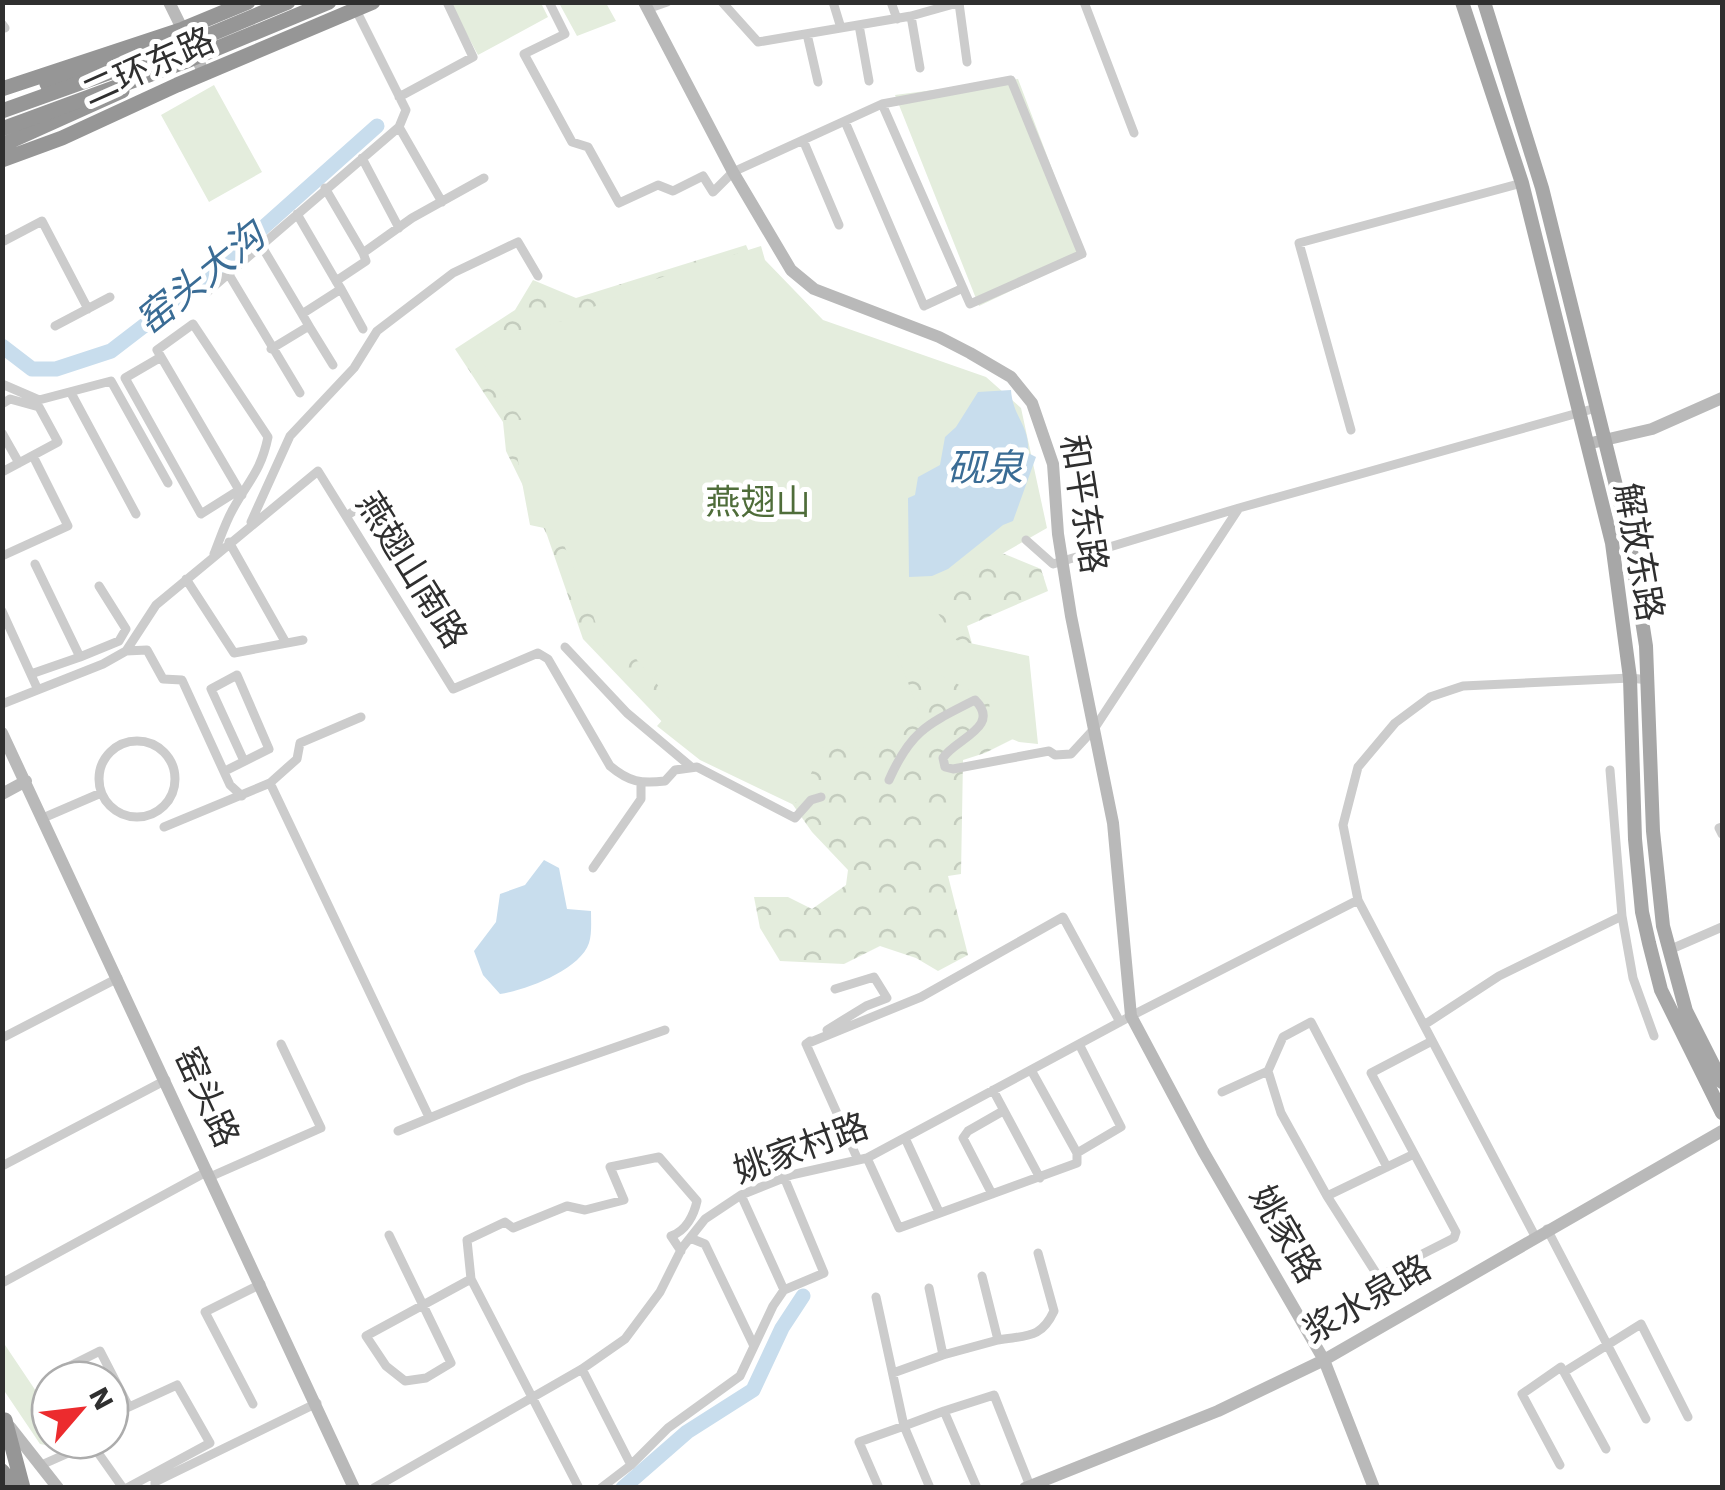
<svg xmlns="http://www.w3.org/2000/svg" width="1725" height="1490" font-family="'Work Sans','Noto Sans SC',sans-serif">
  <style>
    .forest { fill: url(#forest-crowns) }
    .park { fill: #e4eddd }
    .water { fill: #c8dded }
    .lines { fill: none; stroke-linecap: round; stroke-linejoin: round }
    .river { stroke: #c8dded; stroke-width: 15 }
    .street { stroke: #ccc; stroke-width: 9 }
    .secondary { stroke: #b9b9b9; stroke-width: 12 }
    .primary { stroke: #a7a7a7; stroke-width: 14 }
    .highway { stroke: #969696; stroke-width: 15 }
    .highway-bridge { stroke: #969696; stroke-width: 15 }
    .labels { text-anchor: middle; stroke-width: 10; stroke-linejoin: round; paint-order: stroke }
    .street-label { font-size: 35px; fill: #2f2f2f; stroke: #fff }
    .park-label { font-size: 35px; fill: #4f6d3a; stroke: #fff }
    .water-label { font-size: 38px; font-style: italic; fill: #3a6c95; stroke: #fff }
  </style>
  <defs>
    <pattern id="forest-crowns" width="20" height="18" patternUnits="userSpaceOnUse" patternTransform="scale(2.5)"><rect width="20" height="18" fill="#e4eddd"/><path d="M2 6a3 3 0 1 1 6 0M12 15a3 3 0 1 1 6 0" fill="none" stroke="#c4ccbe"/></pattern>
  </defs>
  <rect width="100%" height="100%" fill="#fff"/>
  <path class="forest" d="M746,245L781,324L1002,553L1041,569L1048,591L967,626L975,654L1027,732L985,753L963,760L961,874L948,876L968,955L938,971L916,958L880,946L844,964L780,961L760,928L754,897H788L812,909L846,885L848,870L812,832L786,795L667,727L583,639L547,535L506,451L503,422L455,349L515,310L533,280L576,298Z"/>
  <path class="park" d="M450,3H541L548,17L478,55Z
    M559,3H606L616,21L577,36Z
    M1018,79L1085,256L979,306L895,95Z
    M214,85L262,172L209,202L161,115Z
    M761,246L765,260L823,320L986,377L1021,408L1047,528L927,597L956,640L1029,656L1038,744L1019,742L992,731L989,701L896,651L920,714L889,748L820,747L808,783L794,805L700,760L657,726L675,706L632,654L603,645L590,606L558,531L530,525L516,450L522,420L471,346L562,321L656,279Z
    M3,1342L50,1412V1440L70,1441L56,1447L40,1444L3,1389Z"/>
  <path class="water" d="M1011,390C1013,418 1030,425 1028,453L1036,457L1013,521L1003,525L948,569L932,576L909,577L908,498L915,495L918,477L940,465L945,437L956,427L978,392Z
    M544,860L559,868L567,909L591,911C591,921 592,934 589,943C580,970 526,990 500,994L483,975L474,951L496,922L500,894L525,885Z"/>
  <g class="lines">
    <path class="river" d="M2,346L32,369H56L111,351L210,275L377,126
      M623,1488L687,1432L753,1390L782,1328L803,1296"/>
    <path class="street" d="M549,2L565,34L524,54L572,142L588,147L619,203L658,185L673,191L703,176L713,192L733,172L882,104L1011,80L1082,254L970,304L882,104
      M722,2L758,42L911,16L961,2
      M833,2L841,28
      M891,2L897,19
      M1084,2L1134,133
      M959,3L967,62
      M647,9L667,2
      M356,10L406,110L399,127L442,202
      M911,16L920,68
      M2,24L5,28
      M859,25L869,81
      M807,34L818,82
      M399,97L473,57L447,2
      M846,124L924,306L963,288
      M803,140L839,225
      M362,158L399,228
      M325,188L363,253
      M297,214L336,281
      M2,238L4,241L42,221L88,309
      M261,245L302,314
      M228,273L300,393
      M341,289L363,329
      M206,293L399,127
      M55,326L110,297
      M309,326L333,365
      M271,349L309,326L302,314L341,289L336,281L366,261L363,253L412,218L484,178
      M161,357L125,378L201,514L239,490
      M2,384L39,400L111,381L168,483
      M71,393L136,514
      M2,404L10,399L39,407L58,442L2,472
      M1351,430L1299,243L1522,183
      M2,433L19,463
      M346,516L380,495
      M251,522L290,436L354,368L377,331L453,273L518,242L538,276
      M1026,540L1053,564L1239,508
      M229,542L286,643
      M214,554C220,539 225,523 233,509C249,480 261,471 268,437L193,324L157,350L242,495
      M2,556L68,526L33,456
      M186,579L234,653L303,640
      M2,611L38,690
      M565,647L627,713L690,766
      M126,651L147,650L163,679L182,680L230,785L242,796
      M80,657L119,641L126,629L99,586
      M31,674L80,657L35,564
      M2,704L103,664L126,651L156,605L318,471L453,689L538,653L548,659L610,766C629,782 641,784 665,781L675,770L697,767L795,818L811,800L821,797
      M99 779a38 38 0 1 1 76 0a38 38 0 1 1-76 0Z
      M227,770L269,749L237,675L211,689L244,761
      M889,780C911,730 928,724 975,700C1002,727 955,739 943,758L945,767L953,769L1049,751L1055,755L1071,754L1094,729L1239,508L1596,408
      M270,783L297,759L300,743L361,717
      M43,818L101,793
      M164,827L270,783L429,1117
      M1722,827L1719,828L1722,834
      M593,868L641,799V783
      M1622,916L1633,978L1654,1036
      M1669,950L1722,927
      M1424,1025L1499,976L1622,916L1610,770
      M827,1030L866,1006L887,998L874,977L835,989
      M2,1038L118,978
      M810,1041L806,1044L858,1160
      M806,1044L921,997L1063,917L1120,1022
      M1031,1070L1077,1153
      M1268,1071L1281,1113L1327,1196
      M993,1090L1040,1178
      M1222,1092L1268,1071L1283,1037L1311,1022L1387,1167
      M398,1131L524,1079L665,1030
      M905,1138L939,1212
      M1414,1154L1327,1196L1376,1273L1381,1275L1454,1238L1456,1232L1371,1073L1432,1041
      M867,1158L899,1228L1077,1163V1153L1121,1127L1079,1044
      M2,1166L166,1080
      M212,1176L321,1128L281,1044
      M992,1194L963,1138L968,1131L1003,1111
      M741,1195L784,1290
      M1547,1229L1646,1419
      M389,1235L451,1363L426,1378L405,1381L386,1366L366,1336C401,1317 436,1298 471,1279L579,1488
      M1535,1236L1358,900L1343,825L1358,767L1395,723L1430,697L1463,686L1630,678L1649,680
      M690,1238L705,1244L754,1346
      M471,1279L467,1240L505,1222L513,1228L567,1206L585,1210L624,1200L610,1167L659,1157L697,1201C694,1215 686,1231 671,1236L681,1251
      M2,1283L208,1171
      M876,1297L904,1426L859,1442L879,1488
      M998,1340C1027,1335 1041,1339 1054,1311L1038,1253
      M943,1355L998,1340L982,1276
      M582,1369L631,1465L668,1428L740,1376L773,1306L784,1290L824,1273L784,1177
      M893,1373L943,1355L929,1288
      M69,1380L64,1369L100,1351L129,1407L177,1385L210,1443L127,1488
      M253,1404L205,1312L261,1284
      M89,1440L123,1488
      M1606,1449L1564,1372L1641,1324L1688,1417
      M1560,1465L1522,1394L1561,1367
      M39,1466L91,1443
      M155,1488V1482L317,1403
      M374,1488L582,1369L625,1339L660,1292L682,1248L705,1219L741,1195L791,1175L867,1158L1131,1016L1358,900
      M601,1488L631,1465
      M930,1488L904,1426L944,1411
      M977,1488L944,1411L994,1395L1030,1486"/>
    <path class="secondary" d="M169,2L204,73
      M644,2L733,172L791,270L814,289L939,337L970,353L1011,377L1032,403L1053,464L1058,534L1071,616L1113,823L1131,1016L1203,1151L1324,1360L1374,1488
      M1587,444L1652,429L1722,398
      M2,733L354,1488
      M2,794L26,781
      M10,1427L58,1488
      M1025,1488L1218,1411L1324,1360L1722,1131"/>
    <path class="primary" d="M1462,2L1522,183L1612,543L1630,678L1635,839L1642,912L1649,943L1661,990L1722,1113
      M1484,2L1542,188L1629,538L1646,646L1653,831L1663,926L1686,1011L1722,1082"/>
    <path class="highway" d="M47,84L107,67
      M2,89L183,29L248,2
      M2,145L122,91
      M2,160L62,138L177,85L373,2
      M5,1420L23,1488
      M2,1471L16,1488"/>
    <path class="highway-bridge" d="M2,111L178,48L288,2
      M2,129L184,62L329,2"/>
  </g>
  <g class="labels">
    <g class="street-label">
      <text transform="translate(148 66) rotate(-24)" y="12">二环东路</text>
      <text transform="translate(1084 504) rotate(81)" y="12">和平东路</text>
      <text transform="translate(1639 552) rotate(80)" y="12">解放东路</text>
      <text transform="translate(412 570) rotate(58)" y="12">燕翅山南路</text>
      <text transform="translate(207 1097) rotate(65)" y="12">窑头路</text>
      <text transform="translate(801 1148) rotate(-20)" y="12">姚家村路</text>
      <text transform="translate(1286 1234) rotate(60)" y="12">姚家路</text>
      <text transform="translate(1367 1299) rotate(-30)" y="12">浆水泉路</text>
    </g>
    <g class="park-label">
      <text x="758" y="514">燕翅山</text>
    </g>
    <g class="water-label">
      <text transform="translate(200 278) rotate(-39)" y="13">窑头大沟</text>
      <text x="985" y="481">砚泉</text>
    </g>
  </g>
  <rect width="1725" height="1490" fill="none" stroke="#2f2f2f" stroke-width="10"/>
  <g transform="translate(80 1410) rotate(62)"><circle r="48" fill="#ffffff" stroke="#acacac" stroke-width="2.5"/>
  <path d="M0-8L18 38L0 25L-18 38Z" fill="#ec2b2e"/>
  <text y="-15" font-size="28" font-weight="bold" text-anchor="middle" fill="#2f2f2f">N</text>
  </g>
</svg>
